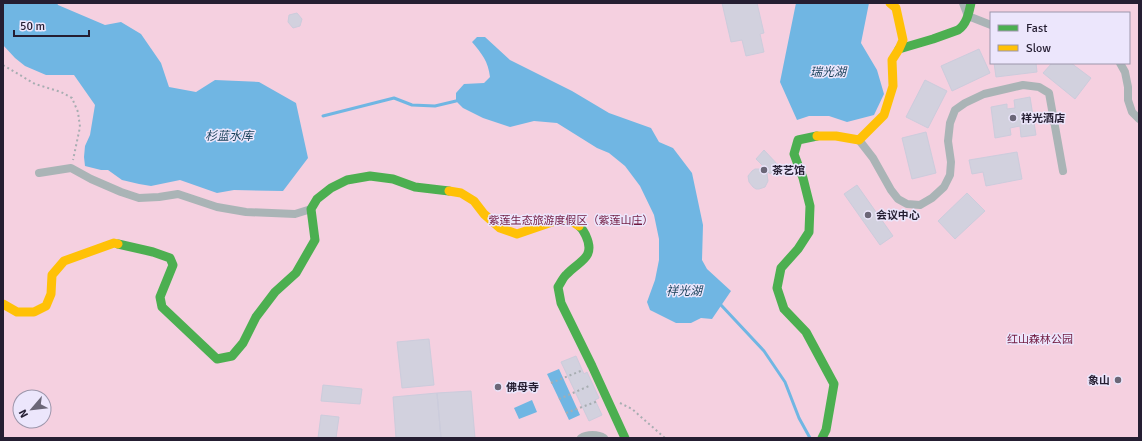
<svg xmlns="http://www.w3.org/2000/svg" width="1142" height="441" font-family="Signika,'Noto Sans SC',sans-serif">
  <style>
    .green { fill: #f5d0e0; fill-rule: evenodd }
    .water { fill: #70b6e3 }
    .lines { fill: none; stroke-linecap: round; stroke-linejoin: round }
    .stream { stroke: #70b6e3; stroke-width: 3 }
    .building { fill: #d2d1de; stroke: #ccccdc }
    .path { stroke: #a7adb1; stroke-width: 2; stroke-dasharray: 2 3; stroke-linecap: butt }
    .street { stroke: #aab4b6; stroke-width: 8 }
    .fast { stroke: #4caf50; stroke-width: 9 }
    .slow { stroke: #ffc107; stroke-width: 9 }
    .poi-dot { fill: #6b6677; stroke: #ece6fc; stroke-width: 1.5 }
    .labels { text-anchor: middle; stroke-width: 3; stroke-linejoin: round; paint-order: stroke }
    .poi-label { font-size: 11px; font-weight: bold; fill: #251e32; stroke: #ece6fc; text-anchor: start }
    .park-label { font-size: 11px; fill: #711a40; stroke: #ece6fc }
    .water-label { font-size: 12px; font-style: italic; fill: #153e57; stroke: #ece6fc }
  </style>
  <rect width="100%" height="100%" fill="#eeebf7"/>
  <path class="green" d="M3,3H1139V438H3ZM991,13H1129V63H991ZM20,397H44V421H20Z"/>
  <path class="water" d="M3,3H57L58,5L105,25L121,22L141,34L161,63L169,87L196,92L215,80L259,82L296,103L308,158L283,191L234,190L217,193L180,180L151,186L139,184L122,180L108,170H101L85,166L84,157L85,146L90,135L95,105L74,75H46L25,66L15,58L3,45Z
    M796,3H869L861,43L877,70L884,94L874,115L847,122L829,116H809L797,120L780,82Z
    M477,37H485L510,60L572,91L609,113L651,128L659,142L673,148L692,173L703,225L702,260L707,269L731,291L712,319L701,318L691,323H676L650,310L647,302L655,280L659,260V239L654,215L640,186L625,166L609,153L597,148L557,123L534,121L510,127L483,118L463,108L456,101V93L464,84L484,83L490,77C488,61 482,54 472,42Z
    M559,369L580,415L569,420L547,374Z
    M532,400L537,412L519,419L514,408Z"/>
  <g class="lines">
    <path class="stream" d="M323,116L394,98L412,105L435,106L456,101
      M721,305L764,351L785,382L799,418L810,438"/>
  </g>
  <path class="building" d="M722,3H757L764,33L760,34L764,52L746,56L742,40L731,42Z
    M297,13L302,19L300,26L293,28L288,22L289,15Z
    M979,49L990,73L952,91L941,66Z
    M994,63H1036L1037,72L996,77Z
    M1052,63H1071L1091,78L1075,99L1043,73Z
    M925,80L947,91L928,128L906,117Z
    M1030,97L1036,135L1021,137L1020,126L1010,128L1011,135L995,138L991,107L1007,104V109L1015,108L1014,100Z
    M926,132L936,173L912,179L902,138Z
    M764,150L779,166L770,174L769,172L767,174L768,181L765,187L759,189H756L753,187L749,182L748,176L752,171L755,169H762L764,167L756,159Z
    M1017,152L1022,179L986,186L983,172L972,174L969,160Z
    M857,185L893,236L880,245L844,194Z
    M967,193L985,211L955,239L938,221Z
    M429,339L434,385L402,388L397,342Z
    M576,356L584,374L587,372L599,398L595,400L602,415L589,421L561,362Z
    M323,385L362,389L360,404L321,401Z
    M471,391L475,438H441L437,393Z
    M437,393L441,438H396L393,397Z
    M321,415L339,417L336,438H318Z"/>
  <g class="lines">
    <path class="path" d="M3,65L35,84L61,92L72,98L78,112L80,127L73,160
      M551,383L583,370
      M559,399L589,386
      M620,403L632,409L665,438
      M566,413L598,401"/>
    <path class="street" d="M963,3L968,16L991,25
      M1120,63L1125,72L1128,87V100L1132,112L1139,119
      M859,140L873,158L891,190L898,199L907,204L920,205L932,198L944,187L950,175L951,162L948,141L950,123L955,110L965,103L984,94L1023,85L1039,87L1049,93L1063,171
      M39,173L71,168L91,179L121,192L139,198L159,197L178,194L217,207L246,212L295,214L311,209
      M581,438C587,434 598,434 604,438"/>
    <path class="fast" d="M899,49L933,39L958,30C967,24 969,12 971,3
      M817,136L798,140L794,154L803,178L810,206L809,232L798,249L781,268L777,288L784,309L806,332L834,384L826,430L822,438
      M579,226C583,229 584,232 586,236C596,258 579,261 567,274C563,277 561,283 558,287L561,303L592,366L625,438
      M118,244L153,252L170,258L173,265L160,297L162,307L217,359L232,356L243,343L256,317L275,292L296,273L315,240L311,209L317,199L331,188L347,180L370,176L393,179L415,187L449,191"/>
    <path class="slow" d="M817,136H836L859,140L884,115L893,86L892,60L899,49L903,40L896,8L890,3
      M449,191L461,193L474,201L484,214L500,228L517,234L555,221H571L579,226
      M3,304L17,312H34L46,306L51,294L52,275L64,261L114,243L118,244"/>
  </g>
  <g class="poi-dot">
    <circle cx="1013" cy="118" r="4"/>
    <circle cx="764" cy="170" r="4"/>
    <circle cx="868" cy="215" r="4"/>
    <circle cx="1118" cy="380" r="4"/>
    <circle cx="498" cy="387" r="4"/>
  </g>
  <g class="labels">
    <g class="poi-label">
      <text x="1021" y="122">祥光酒店</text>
      <text x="772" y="174">茶艺馆</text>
      <text x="876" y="219">会议中心</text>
      <text x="1110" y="384" text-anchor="end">象山</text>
      <text x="506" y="391">佛母寺</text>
    </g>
    <g class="park-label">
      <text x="571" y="224">紫莲生态旅游度假区（紫莲山庄）</text>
      <text x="1040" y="343">红山森林公园</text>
    </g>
    <g class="water-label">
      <text x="828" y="76">瑞光湖</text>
      <text x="229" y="140">杉蓝水库</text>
      <text x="684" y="295">祥光湖</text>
    </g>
  </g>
  <rect width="1142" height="441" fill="none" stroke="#251e32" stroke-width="8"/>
  <rect x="990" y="12" width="140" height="52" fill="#ece6fc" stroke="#9c96ab"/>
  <rect x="998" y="25" width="20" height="6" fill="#4caf50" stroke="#9c96ab"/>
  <text x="1026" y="32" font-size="12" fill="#251e32">Fast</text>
  <rect x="998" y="45" width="20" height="6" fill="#ffc107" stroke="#9c96ab"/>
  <text x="1026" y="52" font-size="12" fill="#251e32">Slow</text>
  <g transform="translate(32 409) rotate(242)"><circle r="19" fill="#ece6fc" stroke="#9c96ab"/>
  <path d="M0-3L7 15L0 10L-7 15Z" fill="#6b6677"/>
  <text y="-6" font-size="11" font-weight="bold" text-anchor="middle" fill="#251e32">N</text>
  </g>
  <path d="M14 30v6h75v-6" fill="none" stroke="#251e32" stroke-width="2"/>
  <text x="20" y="30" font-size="12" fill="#251e32" stroke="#ece6fc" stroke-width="3" paint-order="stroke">50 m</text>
</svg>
